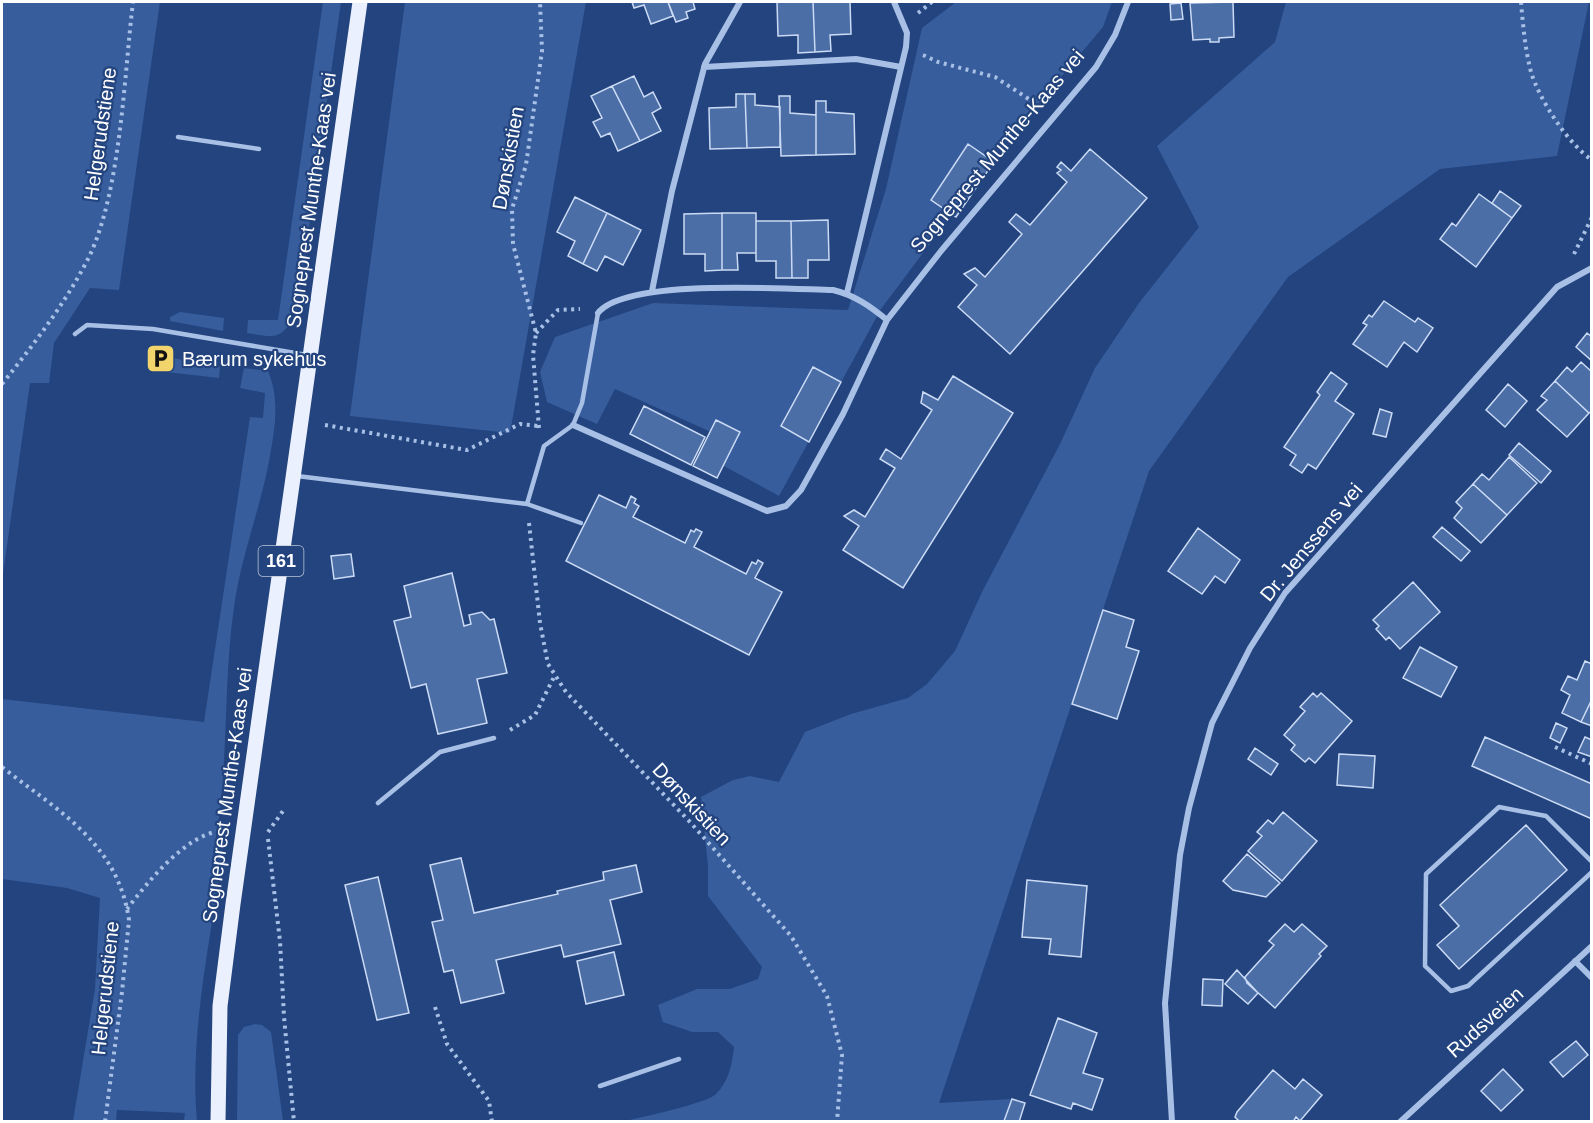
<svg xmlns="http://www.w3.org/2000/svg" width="1593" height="1123" font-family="Helvetica,sans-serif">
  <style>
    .green { fill: #375d9c }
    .building { fill: #4b6ea7; stroke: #ccdbf5; stroke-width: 1.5 }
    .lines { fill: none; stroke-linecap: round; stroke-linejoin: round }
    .path { stroke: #a8c0e6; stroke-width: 4; stroke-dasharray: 3 4.5; stroke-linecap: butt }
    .service { stroke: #a8c0e6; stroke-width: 4.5 }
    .minor { stroke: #a8c0e6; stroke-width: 6 }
    .primary { stroke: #eaf0fd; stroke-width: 15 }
    .labels { text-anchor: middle; stroke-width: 4.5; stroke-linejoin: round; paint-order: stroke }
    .shield { fill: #23447e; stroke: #bdc7d8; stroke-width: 1.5 }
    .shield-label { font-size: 18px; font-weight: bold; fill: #fff }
    .street-label { font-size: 20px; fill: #fff; stroke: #23447e }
    .poi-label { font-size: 20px; fill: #fff; stroke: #23447e; text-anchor: start }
  </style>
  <rect width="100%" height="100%" fill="#23447e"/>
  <path class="green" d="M2,2H160L119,290L90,288L54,343L49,383H30L2,581Z
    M323,2H341L297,313C280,340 277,338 247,333L248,320H278Z
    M405,2H586L510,433L350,416Z
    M956,2H1112L1103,27L1004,145L881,309L779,496L722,465L729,440L615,389L597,424L547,402L540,372L555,337L653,303L848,310L886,189L922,28Z
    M1286,2H1589L1557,156L1440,169L1288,277L1149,471L939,1103L1012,1099L1005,1121L621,1122C638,1118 705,1104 716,1094C729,1081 732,1064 734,1047L718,1032H692L663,1022L658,1005L697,989H730L758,979L762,967L708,896V866L701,797L733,780L750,776L779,782L805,732L851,714L908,698L927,684L955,651L983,590L1060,444L1095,368L1139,303L1199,227L1157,146L1275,42Z
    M180,312L224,318L223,331L170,321V317Z
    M173,358L220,367L219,378L166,372L165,368L168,359Z
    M244,368L268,371C280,400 275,427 270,456C261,507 241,556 234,607C223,684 229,761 216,838L223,851C211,939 189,1032 197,1121H184L185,1113L117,1110L116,1121H73L95,989L100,898L67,888L2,879V699L204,722L250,417L263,418L265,393L240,388Z
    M255,1024L262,1025L271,1032L283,1121H237L238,1035L244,1027Z"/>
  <path class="building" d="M632,2H668L673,16L651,24L644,5L634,8Z
    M668,2H693L695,9L686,12L688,18L676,22Z
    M777,2H813L815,52L798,53V35L778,36Z
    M813,2H850L851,34L830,35L831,51L815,52Z
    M1233,2L1234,37L1219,38V42H1210V39L1193,40L1190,3Z
    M1181,3L1183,19L1171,20L1170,4Z
    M634,76L644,97L653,92L661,108L652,113L661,131L640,141L612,86Z
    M612,86L640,141L618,151L610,133L601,137L593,122L602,118L591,96Z
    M736,94H745L747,148L710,149L709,108L736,107Z
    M745,94H755V105L780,107V147L747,148Z
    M779,96H790V113L816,115V155L781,156Z
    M816,101H826V112L854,114L855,154L816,155Z
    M968,144L994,162L956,217L931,200Z
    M1090,149L1147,198L1010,354L958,307L977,285L964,274L975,268L985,277L1022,234L1009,222L1016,214L1030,225L1067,182L1057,173L1061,170L1057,167L1061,162L1071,171Z
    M1500,191L1521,206L1512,218L1492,203Z
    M1479,194L1512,218L1476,267L1440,239L1452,223L1456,226Z
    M575,197L607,213L583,264L568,256L575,241L557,232Z
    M607,213L641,230L623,265L605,256L597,271L583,264Z
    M722,213H756V253H737L738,270H722Z
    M722,213V270L705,271V254H684V214Z
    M828,220L829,260H808V278H792L791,221Z
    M756,221H791L792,278H776V261H756Z
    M1384,301L1415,322L1418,318L1433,328L1417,352L1404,342L1387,367L1353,344L1367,325L1363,323L1369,315L1372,317Z
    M1587,333L1592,337V361L1576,347Z
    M1581,362L1592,372V411L1589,413L1555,381L1567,367L1572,372Z
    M813,367L841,382L809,442L781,426Z
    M1331,372L1347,384L1335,401L1354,414L1316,469L1308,464L1302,473L1290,465L1296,455L1284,447L1320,395L1317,392Z
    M953,376L1013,413L903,588L843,550L859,526L844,516L854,510L865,517L895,468L880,459L886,449L901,459L932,410L921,403L923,392L938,400Z
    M1555,381L1589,413L1567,437L1537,410L1547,400L1541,396Z
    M1508,384L1527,401L1505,427L1486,410Z
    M644,406L705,437L691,465L630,434Z
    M1380,409L1392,413L1386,437L1373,434Z
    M716,420L740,432L717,478L693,466Z
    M1519,443L1551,471L1541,483L1509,455Z
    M1509,457L1537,483L1507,515L1473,484L1482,474L1489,480Z
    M1473,484L1507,515L1481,543L1454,518L1462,508L1456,502Z
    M599,495L626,508L631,496L636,499L634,503L639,506L633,517L685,543L691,530L694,532L696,529L702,532L694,547L746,574L752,562L756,564L758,560L763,563L755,578L782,592L749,655L566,561Z
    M1442,527L1470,551L1461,561L1433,537Z
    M1198,528L1240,560L1225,583L1215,576L1202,594L1168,571Z
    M351,554L354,576L334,579L331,556Z
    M452,573L464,626L471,624L469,615L482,612L490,620L494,619L507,673L477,679L487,723L438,734L426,684L411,688L394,621L411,617L404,586Z
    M1413,582L1440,612L1400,649L1389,637L1386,640L1376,629L1379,626L1373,620Z
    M1103,610L1134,620L1126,647L1139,651L1117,719L1072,704Z
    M1420,647L1457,667L1441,697L1403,678Z
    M1585,661L1592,664V699L1581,722L1562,713L1570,695L1561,690L1568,676L1577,680Z
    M1313,693L1317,697L1321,693L1352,721L1315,763L1309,758L1305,762L1291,750L1295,745L1284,735L1305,711L1300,707Z
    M1592,699V726L1581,722Z
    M1556,723L1567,728L1560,743L1550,738Z
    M1485,737L1592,784V819L1472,766Z
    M1585,737L1592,740V757L1578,752Z
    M1255,748L1278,764L1271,775L1248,759Z
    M1339,754L1375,756L1373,788L1337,785Z
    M1283,812L1317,841L1282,881L1248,851L1262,836L1257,832L1268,820L1273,824Z
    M1526,825L1567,870L1459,969L1437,945L1459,926L1440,905Z
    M1247,854L1280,883L1266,897L1233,890L1223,881Z
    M461,858L474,913L558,894L557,891L604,880L603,872L636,865L642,892L610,900L621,944L564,957L561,945L496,960L504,993L461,1003L453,970L444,972L432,922L443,920L430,865Z
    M378,877L409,1013L377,1020L345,885Z
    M1027,880L1087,886L1081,957L1049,954L1051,939L1022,937Z
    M1285,924L1294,932L1302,924L1327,946L1319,954L1321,956L1275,1008L1247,983L1245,977L1274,945L1269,941Z
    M614,952L624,995L586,1004L577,961Z
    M1237,970L1258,993L1248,1004L1225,984Z
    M1203,979L1223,980L1222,1006L1202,1005Z
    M1058,1018L1097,1033L1083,1073L1103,1079L1092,1110L1073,1103L1071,1109L1030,1095Z
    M1576,1041L1588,1055L1563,1077L1550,1062Z
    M1503,1069L1523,1090L1501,1111L1481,1091Z
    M1273,1070L1295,1089L1303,1079L1322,1095L1300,1121L1296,1117L1293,1122H1240L1235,1117L1237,1112Z
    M1012,1099L1025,1103L1019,1122L1004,1121Z"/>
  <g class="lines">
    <path class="path" d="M1521,2C1523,25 1525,49 1531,72C1539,99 1568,144 1592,160
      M918,13L932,2
      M923,55L938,62L995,77L1041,107
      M1574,254L1592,217
      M536,333L558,310L580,309
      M2,384C34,344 65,304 89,257C121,190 124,76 133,2
      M325,425L467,450L520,424L538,426
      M539,428L533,355L536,333L513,244L512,209L526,165L542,51L540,2
      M529,523L540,623L548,664L566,692L690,822L791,936L827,996L842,1055L837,1122
      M510,730L535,715L555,675
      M1555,747L1592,764
      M2,767C58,811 118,843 129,920L122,992L105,1122
      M268,832L283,811
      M268,839L280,941L284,1017L294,1122
      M127,909C147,883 186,834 221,831
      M435,1007L447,1044L489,1101L492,1122"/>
    <path class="service" d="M178,137L259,149
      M75,334L87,325L153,329L307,355
      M297,476L527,504L581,523
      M527,504L544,446L573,425L582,403L598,313
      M378,803L440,752L494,738
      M1592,862L1546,816L1499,807L1426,874L1425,966L1451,991L1468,986L1592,872
      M600,1086L679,1059"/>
    <path class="minor" d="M704,67L856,59L901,67
      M652,291L672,191L705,64L740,2
      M847,293L906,47L907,33L894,2
      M887,320L941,251L1096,67L1115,35L1128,2
      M573,425L767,511L786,506L801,490L843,414L887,320C870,306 854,295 833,290C786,289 626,278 598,313
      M1575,961L1592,978
      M1172,1122L1165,1003L1180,855L1189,808L1212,723L1250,648L1285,593L1557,287L1592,268
      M1400,1122L1592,946"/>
    <path class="primary" d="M218,1122L220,1006L233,904L360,2"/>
  </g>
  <defs>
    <symbol id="parking-square" viewBox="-11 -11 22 22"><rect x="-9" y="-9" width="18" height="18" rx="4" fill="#f1d56c" stroke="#23447e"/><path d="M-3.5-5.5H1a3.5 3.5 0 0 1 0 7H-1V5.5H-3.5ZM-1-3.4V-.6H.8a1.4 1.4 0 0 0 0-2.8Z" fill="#111"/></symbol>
  </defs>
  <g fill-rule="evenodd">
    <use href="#parking-square" x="144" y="342" width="33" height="33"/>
  </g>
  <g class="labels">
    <rect class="shield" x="258.5" y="546" width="45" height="30" rx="4.5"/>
    <g class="shield-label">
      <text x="281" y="567">161</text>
    </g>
    <g class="street-label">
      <text transform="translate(100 134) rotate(-82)" y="7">Helgerudstiene</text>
      <text transform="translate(997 151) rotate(-50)" y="7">Sogneprest Munthe-Kaas vei</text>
      <text transform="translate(508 158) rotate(-80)" y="7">Dønskistien</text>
      <text transform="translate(311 200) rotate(-82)" y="7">Sogneprest Munthe-Kaas vei</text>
      <text transform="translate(1311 542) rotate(-50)" y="7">Dr. Jenssens vei</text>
      <text transform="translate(227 795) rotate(-82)" y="7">Sogneprest Munthe-Kaas vei</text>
      <text transform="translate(692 804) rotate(47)" y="7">Dønskistien</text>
      <text transform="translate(105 988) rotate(-84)" y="7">Helgerudstiene</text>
      <text transform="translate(1485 1022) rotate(-42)" y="7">Rudsveien</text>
    </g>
    <g class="poi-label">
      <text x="182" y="366">Bærum sykehus</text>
    </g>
  </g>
  <rect width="1593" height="1123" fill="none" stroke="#ffffff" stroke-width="6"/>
</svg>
